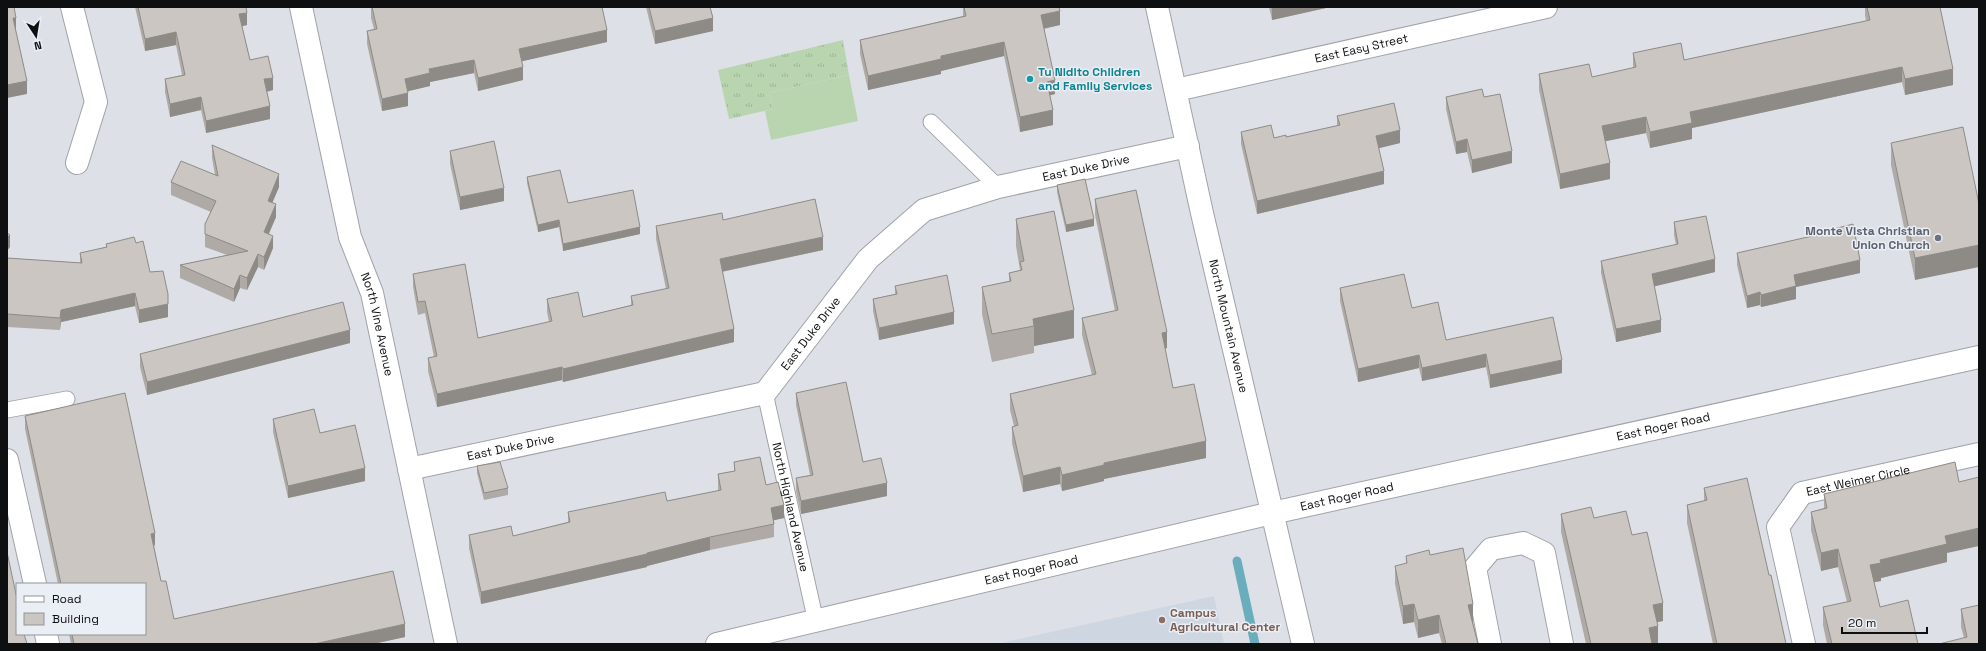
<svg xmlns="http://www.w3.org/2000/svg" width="1986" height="651" font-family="'Space Grotesk',sans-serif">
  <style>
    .built { fill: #ced6e2 }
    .grass { fill: url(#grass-tufts) }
    .pitch { fill: #b9d5b0 }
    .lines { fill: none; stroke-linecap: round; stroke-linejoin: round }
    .stream { stroke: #6aadbc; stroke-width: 9 }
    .service-casing { stroke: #9fa3a9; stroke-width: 17 }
    .minor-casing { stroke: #9fa3a9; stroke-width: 24 }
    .tertiary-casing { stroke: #9fa3a9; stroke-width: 24 }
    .service { stroke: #fff; stroke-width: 15 }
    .minor { stroke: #fff; stroke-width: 22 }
    .tertiary { stroke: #fff; stroke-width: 22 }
    .wall { fill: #afaaa6 }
    .shaded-wall { fill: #8e8b87 }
    .building { fill: #cbc6c1; stroke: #8e8b87 }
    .culture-dot { fill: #0f9aa8; stroke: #eaeef5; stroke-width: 1.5 }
    .worship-dot { fill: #6b7280; stroke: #eaeef5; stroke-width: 1.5 }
    .education-dot { fill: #8d6e63; stroke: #eaeef5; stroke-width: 1.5 }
    .labels { text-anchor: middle; stroke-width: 3; stroke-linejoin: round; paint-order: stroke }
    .street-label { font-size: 12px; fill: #0e0f11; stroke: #eaeef5 }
    .culture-label { font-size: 12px; font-weight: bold; fill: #0d838f; stroke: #eaeef5; text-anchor: start }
    .worship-label { font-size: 12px; font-weight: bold; fill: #5b616d; stroke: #eaeef5; text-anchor: end }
    .education-label { font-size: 12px; font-weight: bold; fill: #785e54; stroke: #eaeef5; text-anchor: start }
  </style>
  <defs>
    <pattern id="grass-tufts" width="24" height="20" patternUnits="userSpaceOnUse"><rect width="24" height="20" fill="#b9d5b0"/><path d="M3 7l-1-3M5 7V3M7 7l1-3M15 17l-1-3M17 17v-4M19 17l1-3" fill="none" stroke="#9eb696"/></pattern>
  </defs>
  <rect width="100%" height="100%" fill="#dde1e7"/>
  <path class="built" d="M1214,596L1224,644H997Z"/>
  <path class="grass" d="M843,40L849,75L769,93L773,109L729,119L718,70Z"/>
  <path class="pitch" d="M849,75L858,121L771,140L765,111L773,109L769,93Z"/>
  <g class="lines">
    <path class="stream" d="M1237,561L1255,644"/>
    <defs>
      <g id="service">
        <path d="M931,122L998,187"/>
        <path id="s1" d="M765,393L816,622"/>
        <path d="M7,410L67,399"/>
      </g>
      <g id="minor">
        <path d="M72,7L96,102L77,163"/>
        <path id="s2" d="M301,7L350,237L372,293L446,644"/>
        <path id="s3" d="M1176,90L1546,7"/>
        <path d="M7,460L35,584"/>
        <path id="s4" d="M409,469L765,393L868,259L924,210L998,187L1188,146"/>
        <path d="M46,634L48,644"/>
        <path d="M1490,644L1475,568L1491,549L1523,543L1544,553L1562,644"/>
        <path id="s5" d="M1804,644L1778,527L1802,493L1979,454"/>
      </g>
      <g id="tertiary">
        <path id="s6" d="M1157,7L1202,213L1303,644"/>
        <path id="s7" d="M717,644L1272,513L1979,357"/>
      </g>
    </defs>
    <use href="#service" class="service-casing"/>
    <use href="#minor" class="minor-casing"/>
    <use href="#tertiary" class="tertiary-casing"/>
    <use href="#service" class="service"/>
    <use href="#minor" class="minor"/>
    <use href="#tertiary" class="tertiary"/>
  </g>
  <path class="wall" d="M135,7H246L247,25L242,26L250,60L273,90L267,92L270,119L206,133L201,110L170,117L165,92V79L182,75L176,45L145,51Z
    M371,7H602L607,42L522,61L523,80L478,91L474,73L430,82V86L407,91L408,106L382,111L367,44V31L374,29L371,18Z
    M646,7H710L713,31L655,44Z
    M963,7H1059L1060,25L1044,29L1055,94L1050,95L1053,125L1020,132L1004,56L941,71V74L868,90L860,54V40L963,16Z
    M1269,7H1326V8L1272,20Z
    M1865,7H1940L1953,85L1905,95L1902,82L1692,128V139L1650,148L1646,133L1605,141L1610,179L1560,189L1539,90V74L1592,77L1633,68V53L1684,60L1866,21L1865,15Z
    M1446,97H1484L1512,163L1472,173L1467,152L1456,154L1446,109Z
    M1337,116L1400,143L1378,148L1384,184L1257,214L1241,144V132L1274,138L1286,137L1337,126Z
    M1891,143L1979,204L1915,280L1891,165Z
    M212,145L279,187L272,203L276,217L269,234L273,248L264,270L258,267L247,290L240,288L234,302L180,278V265L227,255L205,247V224L211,212L171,195V182L215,175L212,158Z
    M450,151L504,201L460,210L450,164Z
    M527,177L568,203L640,234L563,251L559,227L538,232L527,183Z
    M1057,185L1094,226L1066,232L1057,192Z
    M1095,199L1167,348L1165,349L1173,388L1206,458L1104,479V481L1062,491L1060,484L1023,492L1012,443V427L1014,426L1010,410V394L1092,375L1082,335V318L1115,311L1095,215Z
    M1016,219L1074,338L1034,346V353L992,362L982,314V287L1009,281V273L1020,270L1016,246Z
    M723,220L823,250L722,272L734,342L563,382L562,380L437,407L428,371V358L434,357L425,313L418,315L413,287V274L478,338L549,322L547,312V299L583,317L631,305V296L666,289L656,239V226Z
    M1674,222L1715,272L1654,286L1661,332L1616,342L1601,273V261L1676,245L1674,235Z
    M1830,230L1860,273L1796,287V299L1761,307L1760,305L1747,308L1737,265V253L1830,232Z
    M136,243L150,272L168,317L139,323L135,306L61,322L60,330L7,327V258L80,263V253L106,247V244Z
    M895,286L954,324L879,340L873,311V299L895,294Z
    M1340,288L1412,308L1446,340L1562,373L1490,388L1486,367L1422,381L1419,368L1358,382L1340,301Z
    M350,343L147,395L140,367V354Z
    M796,393L863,462L887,496L801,514L796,491V478L810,475L796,405Z
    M25,416L155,545L154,546L161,581L174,619L405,637L373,644H71L69,634H145V584H58L25,429Z
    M273,419L320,433L365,481L288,498L273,432Z
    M734,462L766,485L784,518L773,520L774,524V537L710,550L647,566V567L481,604L469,548V535L513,536L568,522V512L667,501L718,491V474L734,471Z
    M477,466L508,488V495L484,500L477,473Z
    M1704,488L1769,575L1786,644H1713L1687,523V505L1704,501Z
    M1824,494L1947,553V562L1881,578V581L1874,582L1880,607L1918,644H1827L1823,625V607L1847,602L1838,567L1821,571L1811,530V512L1824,508Z
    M1561,514L1594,518L1632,535L1663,621L1657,622L1658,644H1586L1561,532Z
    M1430,555L1473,622L1478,644H1442L1439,633L1418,638L1414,622L1403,624L1395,584V566L1406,564V556Z
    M1961,609L1979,644L1964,638L1961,627Z"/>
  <path class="shaded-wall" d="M1272,7H1326V8L1272,20Z
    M1060,11V25L1041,29V15Z
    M247,13V25L239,27V14Z
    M13,18H16V31H13Z
    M713,18V31L655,44V31Z
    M607,30V42L519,62V49Z
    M176,32V45L145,51V39Z
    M1004,42V56L941,71V74L868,90V76L941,56Z
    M474,60V73L430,82V86L405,92V79L429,69Z
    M523,67V80L478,91V78Z
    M1902,67V82L1692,128V139L1650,148V132L1690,112Z
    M1953,69V85L1905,95V79Z
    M273,78V90L264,92V79Z
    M1055,80V94L1047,96V82Z
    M27,81V94L7,98V85Z
    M408,93V106L382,111V99Z
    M201,97V110L170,117V104Z
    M270,106V119L206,133V121Z
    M1053,110V125L1020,132V117Z
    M1646,117V133L1602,142V126Z
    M1400,130V143L1376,149V136Z
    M1467,139V152L1456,154V142Z
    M1512,151V163L1472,173V160Z
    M1610,163V179L1560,189V174Z
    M1384,171V184L1257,214V201Z
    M279,174V187L268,213V201Z
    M504,188V201L460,210V197Z
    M276,204V217L264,244V232Z
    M1094,219V226L1066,232V225Z
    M559,220V227L538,232V225Z
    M640,227V234L563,251V244Z
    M10,235V247L7,251V238Z
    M273,236V248L264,270V257Z
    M823,237V250L720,272V259Z
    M1979,245V267L1915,280V258Z
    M258,254V267L247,290V278Z
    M1715,259V272L1652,287V274Z
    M1860,260V273L1796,287V299L1761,307V295L1794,275Z
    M240,275V288L234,302V289Z
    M1760,292V305L1747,308V296Z
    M135,293V306L61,322L60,330L61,310Z
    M168,304V317L139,323V310Z
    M1074,310V338L1034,346V326L1033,319Z
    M954,312V324L879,340V328Z
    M1661,320V332L1616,342V329Z
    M734,329V342L563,382V369Z
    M350,330V343L147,395V382Z
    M1167,332V348L1162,349V333Z
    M1486,354V367L1422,381V368Z
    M1419,355V368L1358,382V369Z
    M1562,360V373L1490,388V375Z
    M562,367V380L437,407V394Z
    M1206,441V458L1104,479V481L1062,491V475L1104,463Z
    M1060,467V484L1023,492V476Z
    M365,468V481L288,498V486Z
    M887,483V496L801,514V501Z
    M784,505V518L771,521V508Z
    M1979,528V546L1947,553V562L1881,578V581L1870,583V565L1880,560L1945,536Z
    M155,533V545L151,546V534Z
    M710,537V550L647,566V567L481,604V592Z
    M1838,549V567L1821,571V553Z
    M1663,603V621L1653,623V605Z
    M1414,604V622L1403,624V606Z
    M1473,604V622L1468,623V605Z
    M1439,615V633L1418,638V620Z
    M405,624V637L373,644H314Z
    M1658,626V644H1649V628Z"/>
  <path class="building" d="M7,7H14L16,18H13L27,81L7,85Z
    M138,7H246L247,13L239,14L250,60L268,56L273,78L264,79L270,106L206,121L201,97L170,104L165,79L185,75L176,32L145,39Z
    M372,7H602L607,30L519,49L523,67L478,78L474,60L429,69L430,73L405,79L408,93L382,99L367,31L377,29Z
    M649,7H710L713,18L655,31Z
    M964,7H1059L1060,11L1041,15L1055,80L1047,82L1053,110L1020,117L1004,42L941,56V59L868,76L860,40L966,16Z
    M1867,7H1940L1953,69L1905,79L1902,67L1690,112L1692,123L1650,132L1646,117L1602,126L1610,163L1560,174L1539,74L1589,64L1592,77L1636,67L1633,53L1681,43L1684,60L1870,20Z
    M1482,89L1484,97L1500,94L1512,151L1472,160L1467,139L1456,142L1446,97Z
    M1394,103L1400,130L1376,136L1384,171L1257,201L1241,132L1271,125L1274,138L1286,135V137L1340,125L1337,116Z
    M1963,127L1979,204V245L1915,258L1891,143Z
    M494,141L504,188L460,197L450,151Z
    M212,145L279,174L268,201L276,204L264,232L273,236L264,257L258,254L247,278L240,275L234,289L180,265L248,251L205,234V224L216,201L171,182L181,161L218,176Z
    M560,170L568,203L633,190L640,227L563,244L559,220L538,225L527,177Z
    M1085,179L1094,219L1066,225L1057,185Z
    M1136,190L1167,332L1162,333L1173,388L1194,384L1206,441L1104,463V465L1062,475L1060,467L1023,476L1012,427L1018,425L1010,394L1096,374L1082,318L1118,310L1095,199Z
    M815,199L823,237L720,259L734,329L563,369L562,367L437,394L428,358L437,356L425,301L418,302L413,274L465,264L478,338L552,321L547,299L578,292L583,317L633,305L631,296L669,288L656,226L722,213L723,220Z
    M1054,211L1074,310L1033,319L1034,326L992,334L982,287L1011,281L1009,273L1022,270L1020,262L1024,261L1016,219Z
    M1706,216L1715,259L1652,274L1661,320L1616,329L1601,261L1678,244L1674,222Z
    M1853,224L1860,260L1794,275L1796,286L1761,295L1760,292L1747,296L1737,253L1830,232V230Z
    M7,233L10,235L7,238Z
    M134,237L136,243L143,241L150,272L163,271L168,294V304L139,310L135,293L61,310L60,318L7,314V258L82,263L80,253L107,247L106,244Z
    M1404,274L1412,308L1438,302L1446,340L1553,317L1562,360L1490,375L1486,354L1422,368L1419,355L1358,369L1340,288Z
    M947,275L954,312L879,328L873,299L897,294L895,286Z
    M343,302L350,330L147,382L140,354Z
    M846,382L863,462L881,458L887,483L801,501L796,478L813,475L796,393Z
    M125,393L155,533L151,534L161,581H166L174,619L393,571L405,624L314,644H74L72,634H145V584H61L25,416Z
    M314,409L320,433L355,425L365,468L288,486L273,419Z
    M760,457L766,485L778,482L784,505L771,508L774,524L710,537L647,553V554L481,592L469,535L511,526L513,536L570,522L568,512L665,492L667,501L721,490L718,474L735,471L734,462Z
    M500,462L508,488L484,493L477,466Z
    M1955,462L1959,482L1979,477V528L1945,536L1947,544L1880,560L1881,563L1870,565L1880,607L1908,600L1918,644H1832L1823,607L1851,601L1838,549L1821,553L1811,512L1827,508L1824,494Z
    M1747,478L1769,575H1771L1786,644H1717L1687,505L1707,500L1704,488Z
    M1591,507L1594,518L1626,511L1632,535L1647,532L1663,603L1653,605L1658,626L1649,628L1652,644H1591L1561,514Z
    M1463,548L1473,604L1468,605L1478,644H1446L1439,615L1418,620L1414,604L1403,606L1395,566L1407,563L1406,556L1429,550L1430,555Z
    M7,552L17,599V634H24L27,644H7Z
    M1979,605V644H1939L1967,637L1961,609Z"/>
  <circle class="culture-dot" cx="1030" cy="79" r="4"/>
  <circle class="worship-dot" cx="1938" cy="238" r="4"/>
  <circle class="education-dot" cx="1162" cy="620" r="4"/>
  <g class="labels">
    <g class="street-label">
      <text dy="4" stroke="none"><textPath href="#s3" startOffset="190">East Easy Street</textPath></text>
      <text dy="4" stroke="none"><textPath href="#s4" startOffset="775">East Duke Drive</textPath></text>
      <text dy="4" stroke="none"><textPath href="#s2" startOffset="327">North Vine Avenue</textPath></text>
      <text dy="4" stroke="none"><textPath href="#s6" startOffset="327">North Mountain Avenue</textPath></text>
      <text dy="4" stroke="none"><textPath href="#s4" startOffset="439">East Duke Drive</textPath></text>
      <text dy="4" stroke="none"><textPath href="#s7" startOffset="971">East Roger Road</textPath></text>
      <text dy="4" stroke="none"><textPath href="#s4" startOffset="104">East Duke Drive</textPath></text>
      <text dy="4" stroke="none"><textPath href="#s5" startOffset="219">East Weimer Circle</textPath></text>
      <text dy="4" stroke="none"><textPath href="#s7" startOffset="647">East Roger Road</textPath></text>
      <text dy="4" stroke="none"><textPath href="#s1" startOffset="117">North Highland Avenue</textPath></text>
      <text dy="4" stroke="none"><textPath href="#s7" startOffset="323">East Roger Road</textPath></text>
    </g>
    <g class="culture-label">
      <text x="1038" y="76">Tu Nidito Children<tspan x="1038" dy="14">and Family Services</tspan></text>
    </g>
    <g class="worship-label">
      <text x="1930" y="235">Monte Vista Christian<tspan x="1930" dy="14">Union Church</tspan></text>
    </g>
    <g class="education-label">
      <text x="1170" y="617">Campus<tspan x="1170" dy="14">Agricultural Center</tspan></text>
    </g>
  </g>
  <rect width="1986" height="651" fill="none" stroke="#0e0f11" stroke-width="16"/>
  <rect x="16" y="583" width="130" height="52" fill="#eaeef5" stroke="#92959a"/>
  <rect x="24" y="596" width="20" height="6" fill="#ffffff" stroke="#92959a"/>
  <text x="52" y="603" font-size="12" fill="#0e0f11">Road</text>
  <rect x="24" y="613" width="20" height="12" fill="#cbc6c1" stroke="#92959a"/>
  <text x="52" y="623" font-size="12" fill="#0e0f11">Building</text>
  <g transform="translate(36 36) rotate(168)" stroke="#eaeef5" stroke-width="3" paint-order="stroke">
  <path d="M0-3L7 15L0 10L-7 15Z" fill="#0e0f11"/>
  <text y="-6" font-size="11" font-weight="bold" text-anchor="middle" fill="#0e0f11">N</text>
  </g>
  <path d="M1842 627v6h85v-6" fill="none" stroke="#0e0f11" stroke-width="2"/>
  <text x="1848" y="627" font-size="12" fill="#0e0f11" stroke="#eaeef5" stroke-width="3" paint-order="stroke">20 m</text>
</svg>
